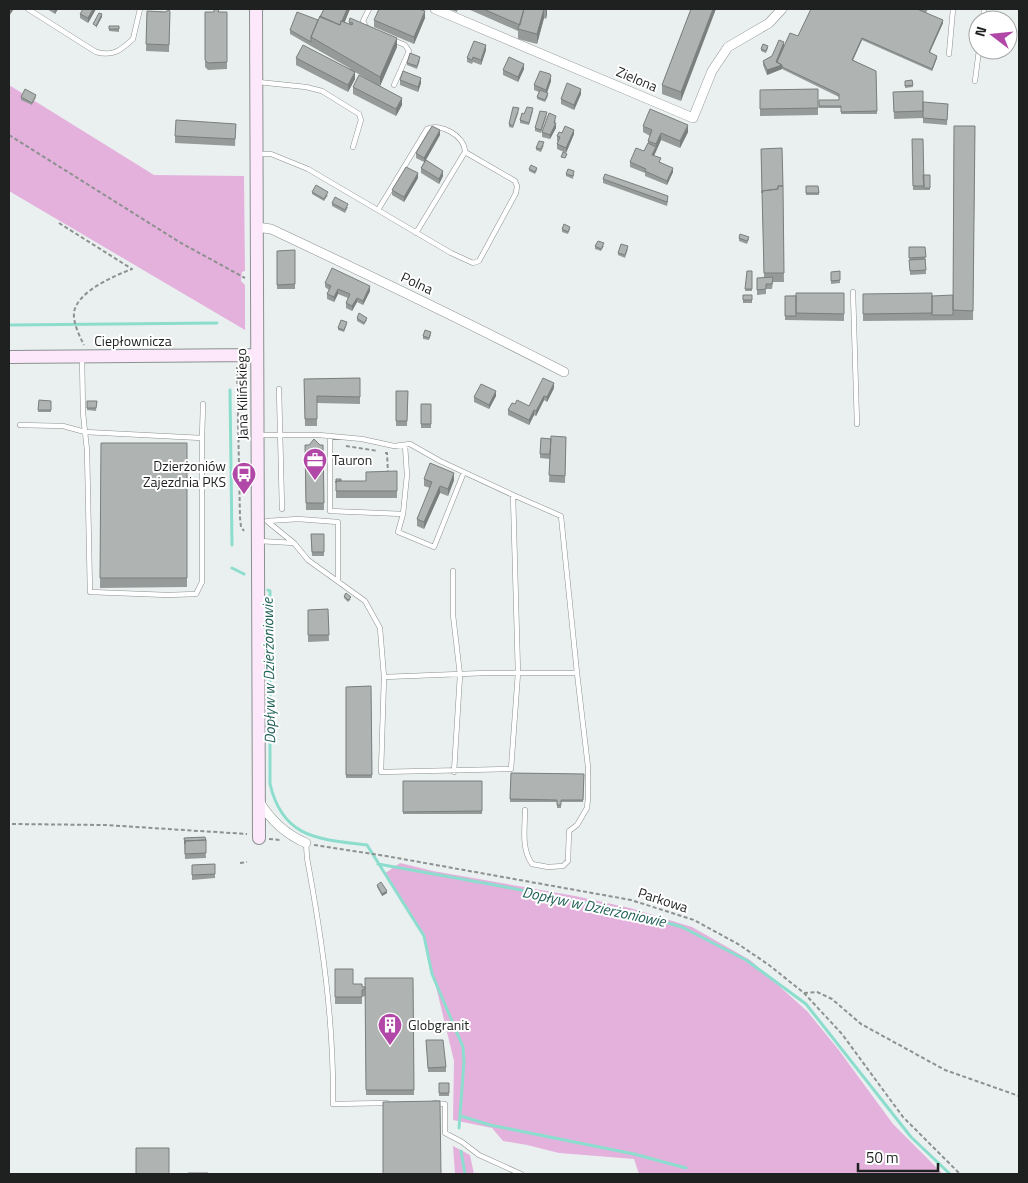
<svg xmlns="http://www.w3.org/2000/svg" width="1028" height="1183" font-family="'Titillium Web',sans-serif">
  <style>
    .green { fill: #e4b1dd }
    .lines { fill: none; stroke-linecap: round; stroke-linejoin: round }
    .stream { stroke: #8cddce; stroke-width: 3 }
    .lane-casing { stroke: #8b9190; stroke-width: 5.5 }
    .street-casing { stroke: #8b9190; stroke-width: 10 }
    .secondary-casing { stroke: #8b9190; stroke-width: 14 }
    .path { stroke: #8d9190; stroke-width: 2; stroke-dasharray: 4 2.5; stroke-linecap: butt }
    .lane { stroke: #fff; stroke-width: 4.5 }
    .street { stroke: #fff; stroke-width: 9 }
    .secondary { stroke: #fce8fa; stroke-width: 12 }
    .wall { fill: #969b9a }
    .shaded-wall { fill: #7a7e7d }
    .building { fill: #afb4b3; stroke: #7a7e7d }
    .labels { text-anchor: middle; stroke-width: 4; stroke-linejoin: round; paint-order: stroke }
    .street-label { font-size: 14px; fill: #1f2120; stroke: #fff }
    .poi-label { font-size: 14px; fill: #1f2120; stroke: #fff; text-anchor: start }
    .water-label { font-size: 15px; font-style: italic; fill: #206158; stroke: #fff }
  </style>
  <rect width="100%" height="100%" fill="#eaf0ef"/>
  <path class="green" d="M9,85L154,175L244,176L245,271L242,272L241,281L245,285V330L9,191Z
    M400,863L433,871L575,896L630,908L692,927L750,960L807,1011L838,1049L893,1124L943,1174H639L634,1159L559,1153L527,1145L503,1141L492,1128L453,1120L454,1061L424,937L384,874Z
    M453,1146L470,1155L474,1174H455Z"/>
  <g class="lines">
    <path class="stream" d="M9,325L217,323
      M230,390L232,545
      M232,568L244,574
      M268,590L270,591V784C283,839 319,839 367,845L424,936L432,974L463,1047L464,1062L459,1128
      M378,864L495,885L622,910L682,927L746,960L806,1004L911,1137L950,1174
      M461,1116L490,1125L634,1154L686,1168
      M461,1151L465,1174"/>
    <defs>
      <path id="lane" d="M28,9L96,52C113,57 121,50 133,39L140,9
        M983,20L984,9
        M366,27L363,21L369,9
        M393,40L405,45L409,51L394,85
        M949,54L953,9
        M975,81L979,50
        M258,82L306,87L322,91L359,114L361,120L353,147
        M258,154H271L308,169L451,253L473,263L479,261L516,193L517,186L515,181L465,152C465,136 440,122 427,129L378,210
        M416,233L465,152
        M853,292L857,424
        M279,389L282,509
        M20,425L63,426L85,432L83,413L82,357
        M260,435H319L362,439L394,446L410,444L440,461L513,495
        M330,436V511L403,514L407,475L405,445
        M202,438V582L196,594L168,595L90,592L87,450L85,432L202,438L203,404
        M403,514L398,532L434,547L464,472
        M267,521L298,519L338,522V581
        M268,522L294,543
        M259,541L294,543L308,560L365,601L380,628L384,677L485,673H577L588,767V798L587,808L577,825L569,831L568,861L563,866L548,867L532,864C521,848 525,829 525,810
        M453,571V615L460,675L454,772
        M384,677L381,772L511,769L518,673L513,495L561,516L577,673
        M306,843L307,858C322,939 334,1021 333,1104L387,1103
        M434,1103L445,1104V1133L462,1142L479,1155L521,1174"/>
      <path id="street" d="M435,9L693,118L712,71L728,47L769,23L782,9
        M256,227L271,229C369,275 467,322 564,372
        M259,801C271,821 285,834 306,843"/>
      <path id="secondary" d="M256,9L259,838
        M9,357L257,355"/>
    </defs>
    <use href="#lane" class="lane-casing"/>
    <use href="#street" class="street-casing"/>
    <use href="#secondary" class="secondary-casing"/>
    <path class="path" d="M9,135L181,243L245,278
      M59,223L132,269C114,276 78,291 74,312C73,323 79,335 84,345
      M237,367L240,518L241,527L244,531
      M346,446L378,451
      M385,453H387L388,474
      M12,824L105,825L247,834
      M269,839L280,840
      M314,845L386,856L631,900L694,920L738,944L769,965L804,993L842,1034L903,1117L960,1174
      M240,863L247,862
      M804,993L817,992L832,999L861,1024L945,1070L1019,1096"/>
    <use href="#lane" class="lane"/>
    <use href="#street" class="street"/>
    <use href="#secondary" class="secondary"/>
  </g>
  <path class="wall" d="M47,9H58L55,14Z
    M96,9L88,23L80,18V14Z
    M324,9H350L344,22L349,24L350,18L397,47L380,86L402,105L396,116L353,94V87L374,83L355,72V79L348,92L296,65V58L351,69L290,34V30L318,20Z
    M448,9H458L457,12Z
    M468,9H547V14L546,19L544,18L537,44L518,39V31Z
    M691,9L681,101L662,94V85Z
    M811,9H928L926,13L943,23L930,52L937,58L932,71L862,40L853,60L876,71L877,114H841V108H819V100H839V97L782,69L767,75L763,65V61L772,56L784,46L798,36Z
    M147,11L170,12L169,52L146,51Z
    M205,12H227V69L208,70L205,67Z
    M425,18L414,44L374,27V20Z
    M109,26H119V32L109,31Z
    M768,48L766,53L761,51V49Z
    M486,50L481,65L473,62L472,64L467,62V58Z
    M420,60L417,69L407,65V63Z
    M524,69L518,82L503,75V70Z
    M400,80L421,83L418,92L400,85Z
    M912,80L913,87L905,88V81Z
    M551,81L547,93L548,96L545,102L537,99L539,92L534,90V85Z
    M818,89V115L760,116V90Z
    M893,92L923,104H948L947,125L923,123V118L894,119Z
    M581,94L574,110L561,104V99Z
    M21,97H36L32,105L21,100Z
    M519,111L513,128L509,127V124Z
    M533,111L529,125L520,123V120L524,114Z
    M547,115L541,133L535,131V128Z
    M556,120L555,123L556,128L550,139L542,137V132Z
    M236,124L235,146L175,143V136Z
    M643,126L688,132L680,148L661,140L654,156L661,163L673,172L667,185L645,176V173L630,167V162L644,151L648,143V141L650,136L643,132Z
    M954,126H975L973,320L863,321V294L932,296L953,315Z
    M562,133L574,134L566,153L557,149V144L558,141H557V136Z
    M440,135L426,160L443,176L439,184L421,173V168L424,162L416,158V153Z
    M912,139L924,181L930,175V190H913Z
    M544,145L541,152L536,150V148Z
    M782,148L784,282H773L772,289H766V294L757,295V278H764L761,149Z
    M529,169L537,170L535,174L529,171Z
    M574,173L573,179L566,176V174Z
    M418,178L404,202L392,195V190Z
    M603,179L668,201L667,206L603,183Z
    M806,186H818L819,195H806Z
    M312,192L328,195L324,201L312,194Z
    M332,203L348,207L345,213L332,206Z
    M562,229H570L568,234L562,232Z
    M739,238L749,239L747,244L739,241Z
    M595,246H604L601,251L595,249Z
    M909,247H925L926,274L910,275Z
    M628,249L625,258L618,255V253Z
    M295,250V289H277V251Z
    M747,271H752V291H745Z
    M840,271V283L831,284V272Z
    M325,283L370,291L363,305L357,302L352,311L346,308V303L348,298L338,294L334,302L327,299V294L329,290L325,287Z
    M844,293V321L785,320V296Z
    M743,295H752V303H743Z
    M357,318L367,320L364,325L357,321Z
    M347,324L344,332L338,330V328Z
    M431,335L429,340L423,339V336Z
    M360,378V404L317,403V426H305L304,379Z
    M554,388L547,402L544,400L536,416L534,415L529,425L508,415V410L515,404L529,406Z
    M396,391H408L407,426H396Z
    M496,396L489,409L474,402V397Z
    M39,400L51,401V412H38Z
    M87,401H97L96,411L87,410Z
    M421,404H431V428H421Z
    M566,437L565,483L549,482L550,459L540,458L541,438L551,439Z
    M101,443H187V587L100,588Z
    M305,445H323L324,510H306Z
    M397,471V498H336V485L341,481H366Z
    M424,479L454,480L448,496L440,493L424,529L417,526V519L430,488L424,486Z
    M311,534H324V556H312Z
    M344,596L351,599L348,602L344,598Z
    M328,609L329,641L308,642V610Z
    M371,686L372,778H346V687Z
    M511,773L584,774L583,802H561V808H557V802H510Z
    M403,781H482V814H403Z
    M205,837L206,858L185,859L184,838Z
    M215,864V878L192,880V865Z
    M377,885L387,893L382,896L377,887Z
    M335,969L353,984L362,987L413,978L414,1095H366L365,996L362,997V1004H335Z
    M426,1040L446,1067V1072H428Z
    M439,1083H449V1096H439Z"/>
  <path class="shaded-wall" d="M11,9H14L9,16V12Z
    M55,9H58L55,14Z
    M93,9H96L88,23V18Z
    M347,9H350L340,34V27Z
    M544,9V18L537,44V34Z
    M546,9H547V14L546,19Z
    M713,9H716L681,101V92Z
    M425,11V18L414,44V37Z
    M102,14V17L96,28V26Z
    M943,20V23L929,54V52Z
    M397,38V47L380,86V77Z
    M862,38V40L852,62V60Z
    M784,42V46L777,64L776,62Z
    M486,45V50L481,65V60Z
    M937,56V58L932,71V69Z
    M524,64V69L518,82V77Z
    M782,65V69L767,75V70Z
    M355,72V79L348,92V85Z
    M551,76V81L546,95V90Z
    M421,78V83L418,92V87Z
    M581,89V94L574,110V105Z
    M402,98V105L396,116V109Z
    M556,123V128L550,139V135Z
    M688,125V132L680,148V141Z
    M440,130V135L424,163V158Z
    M574,130V134L566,153V148Z
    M661,133V140L652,160V155Z
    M673,168V172L667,185V181Z
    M443,171V176L439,184V179Z
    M418,173V178L404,202V197Z
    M370,286V291L363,305V301Z
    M338,289V294L334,302V297Z
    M357,298V302L352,311V306Z
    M554,383V388L547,402V397Z
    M496,391V396L489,409V405Z
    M544,396V400L536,416V411Z
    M534,410V415L529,425V420Z
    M454,473V480L448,496V489Z
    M440,486V493L424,529V522Z
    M387,891V893L382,896V894Z"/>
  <path class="building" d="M83,9H93L88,18L80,14Z
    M214,9H219L218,12H227V62L208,63L205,60V12H214Z
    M324,9H347L342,21H341L340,25L320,17Z
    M379,9H419L425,11L414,37L374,20Z
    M483,9H524L520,25Z
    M524,9H546V10L544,9L537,34L518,29Z
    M691,9H713L681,92L662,85Z
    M811,9H917L943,20L929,52L937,56L932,69L862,38L852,60L876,71L877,111L841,112V106H819V100H839V94L782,67V65L777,62L790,33L798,36Z
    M169,10L170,12L169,45L146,44L147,11L165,12Z
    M297,12L318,20L311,37V42L290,30Z
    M99,13L102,14L96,26L93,24Z
    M320,16L340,25L341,21L352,25L353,23L349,22L350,18L397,38L380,77L311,37Z
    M109,26H119V29H109Z
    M779,40L784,42L776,62L782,65L767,70L763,61L772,56Z
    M474,41L486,45L481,60L473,57L472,60L467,58Z
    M763,44L768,46L766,51L761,49Z
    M303,45L355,72L348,85L296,58Z
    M410,53L420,57L417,66L407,63Z
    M509,57L524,64L518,77L503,70Z
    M403,71L421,78L418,87L400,80Z
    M540,71L550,74L551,76L546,90L534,85Z
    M359,75L402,98L396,109L353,87Z
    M912,80L913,85L905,86V81Z
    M567,83L581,89L574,105L561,99Z
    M25,89L36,95L32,103L21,97Z
    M818,89V108L760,109V90Z
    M540,90L548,93L545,100L537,97Z
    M923,91V111L894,112L893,92Z
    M923,102L948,104L947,120L923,118Z
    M513,107L519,108L513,126L509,124Z
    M527,107L533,108L529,123L520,120L522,113L524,114Z
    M650,109L688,125L680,141L661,133L656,144L648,141L652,130L643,126Z
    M540,111L547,112L541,130L535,128Z
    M549,113L556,116L554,123H556L550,135L542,132Z
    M176,120L236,124L235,139L175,136Z
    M432,126L440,130L424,158L416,153Z
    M565,126L574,130L566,148L557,144L560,137L557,136L559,132L562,133Z
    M954,126H975L973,311L953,310Z
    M912,139H923L924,186H913Z
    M539,141L544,142L541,149L536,148Z
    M648,143L656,147L652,155L661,158L659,162L673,168L667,181L645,171L646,169L630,162L636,148L644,151Z
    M782,148L783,186H778V189L762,191V193L761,149Z
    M563,152L567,154L565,158L561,157Z
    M426,160L443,171L439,179L421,168Z
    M531,165L537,168L535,172L529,169Z
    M406,167L418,173L404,197L392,190Z
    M568,169L574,171L573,176L566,174Z
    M605,174L668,196L667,202L603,179Z
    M923,175H930V188H924Z
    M316,185L328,192L324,199L312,192Z
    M778,186H783L784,273H764L762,191L778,189Z
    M806,186H818L819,193H806Z
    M335,197L348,204L345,210L332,203Z
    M564,224L570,227L568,232L562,229Z
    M740,234L749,237L747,241L739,238Z
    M598,241L604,243L601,249L595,246Z
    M621,244L628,246L625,255L618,253Z
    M909,247H925L926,257L909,258Z
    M295,250V284L277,285V251Z
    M925,259L926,270L910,271L909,260Z
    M332,268L370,286L363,301L357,298L352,306L346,303L350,294L338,289L334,297L327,294L331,286L325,283Z
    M747,271H752V289H745Z
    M840,271V280L831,281V272Z
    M773,277L772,284H766V289L757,290V278Z
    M796,293H844V314L796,313Z
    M932,293V313L863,314V294Z
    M743,295H752V300H743Z
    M953,295V315H932V296Z
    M785,296H796V316H785Z
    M359,313L367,318L364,323L357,318Z
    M341,320L347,322L344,330L338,328Z
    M425,330L431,332L429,338L423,336Z
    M360,378V397L317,396V419H305L304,379Z
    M543,378L554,383L547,397L544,396L536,411L534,410L529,420L508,410L512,403L515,404L517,400L529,406Z
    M481,384L496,391L489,405L474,397Z
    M396,391H408L407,421H396Z
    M39,400L51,401V410H38Z
    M87,401H97L96,408H87Z
    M421,404H431V424H421Z
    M551,436L566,437L565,476L549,475Z
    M541,438L551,439L550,454H540Z
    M314,439L320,445H323L324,503H306L305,445H309Z
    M101,443H187V578H100Z
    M430,463L454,473L448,489L440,486L424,522L417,519L432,482L424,479Z
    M397,471V491H336V481H366V472Z
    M336,479H341V481H336V483Z
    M311,534H324V552H312Z
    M346,593L351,597L348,600L344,596Z
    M328,609L329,635H308V610Z
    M371,686L372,775H346V687Z
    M511,773L584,774L583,800H561V805H557V800L510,799Z
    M403,781H482V811L403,812Z
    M205,837L206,840L185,841V844L184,838Z
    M206,840V853L185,854V841Z
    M215,864V874L192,875V865Z
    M381,882L387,891L382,894L377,885Z
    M335,969H353V984H362V987H365V989L362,990V997H335Z
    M365,978H413L414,1090H366Z
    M426,1040H443L446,1067L428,1068Z
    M439,1083H449V1093H439Z
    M440,1101L441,1174H383V1102Z
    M136,1148H169V1174H136Z
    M188,1173H208V1174H188Z"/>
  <defs>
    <symbol id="office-pin" viewBox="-11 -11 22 30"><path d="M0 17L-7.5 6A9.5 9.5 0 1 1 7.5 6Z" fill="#b147a7" stroke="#fff"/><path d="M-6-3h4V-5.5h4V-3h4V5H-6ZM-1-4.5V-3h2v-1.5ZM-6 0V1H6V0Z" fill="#fff"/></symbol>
    <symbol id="bus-pin" viewBox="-11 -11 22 30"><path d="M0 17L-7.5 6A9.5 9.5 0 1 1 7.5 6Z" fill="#b147a7" stroke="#fff"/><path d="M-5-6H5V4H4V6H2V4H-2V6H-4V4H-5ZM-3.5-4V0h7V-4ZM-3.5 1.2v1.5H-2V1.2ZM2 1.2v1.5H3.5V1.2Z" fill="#fff"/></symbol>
    <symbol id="building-pin" viewBox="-11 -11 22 30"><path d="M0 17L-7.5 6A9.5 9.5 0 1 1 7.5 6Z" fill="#b147a7" stroke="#fff"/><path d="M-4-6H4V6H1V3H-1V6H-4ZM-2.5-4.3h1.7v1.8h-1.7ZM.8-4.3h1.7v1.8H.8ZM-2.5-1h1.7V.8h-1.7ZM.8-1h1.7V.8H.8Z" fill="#fff"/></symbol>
  </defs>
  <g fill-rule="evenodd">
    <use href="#office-pin" x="301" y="446" width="28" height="38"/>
    <use href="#bus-pin" x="230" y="460" width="28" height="38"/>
    <use href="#building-pin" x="376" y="1011" width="28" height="38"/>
  </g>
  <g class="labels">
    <g class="street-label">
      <text transform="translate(637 79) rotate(23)" y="5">Zielona</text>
      <text transform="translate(417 283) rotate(25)" y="5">Polna</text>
      <text x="133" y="346">Ciepłownicza</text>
      <text transform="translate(242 394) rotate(-91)" y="5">Jana Kilińskiego</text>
      <text transform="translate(663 900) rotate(18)" y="5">Parkowa</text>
    </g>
    <g class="poi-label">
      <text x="332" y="465">Tauron</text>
      <text x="226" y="471" text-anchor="end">Dzierżoniów<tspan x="226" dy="16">Zajezdnia PKS</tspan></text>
      <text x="408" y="1030">Globgranit</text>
    </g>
    <g class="water-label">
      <text transform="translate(269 671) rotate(-91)" y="5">Dopływ w Dzierżoniowie</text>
      <text transform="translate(594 907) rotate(12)" y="5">Dopływ w Dzierżoniowie</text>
    </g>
  </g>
  <rect width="1028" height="1183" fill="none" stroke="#1f2120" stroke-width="20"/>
  <g transform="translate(993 35) rotate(286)"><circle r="24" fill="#ffffff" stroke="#a5a6a6"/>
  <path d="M0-4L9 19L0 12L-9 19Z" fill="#b147a7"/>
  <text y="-8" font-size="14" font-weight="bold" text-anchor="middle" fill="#1f2120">N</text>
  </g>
  <path d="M858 1163v8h80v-8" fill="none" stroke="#1f2120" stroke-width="2.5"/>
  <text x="866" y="1163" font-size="15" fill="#1f2120" stroke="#ffffff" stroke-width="4" paint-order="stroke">50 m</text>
</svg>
